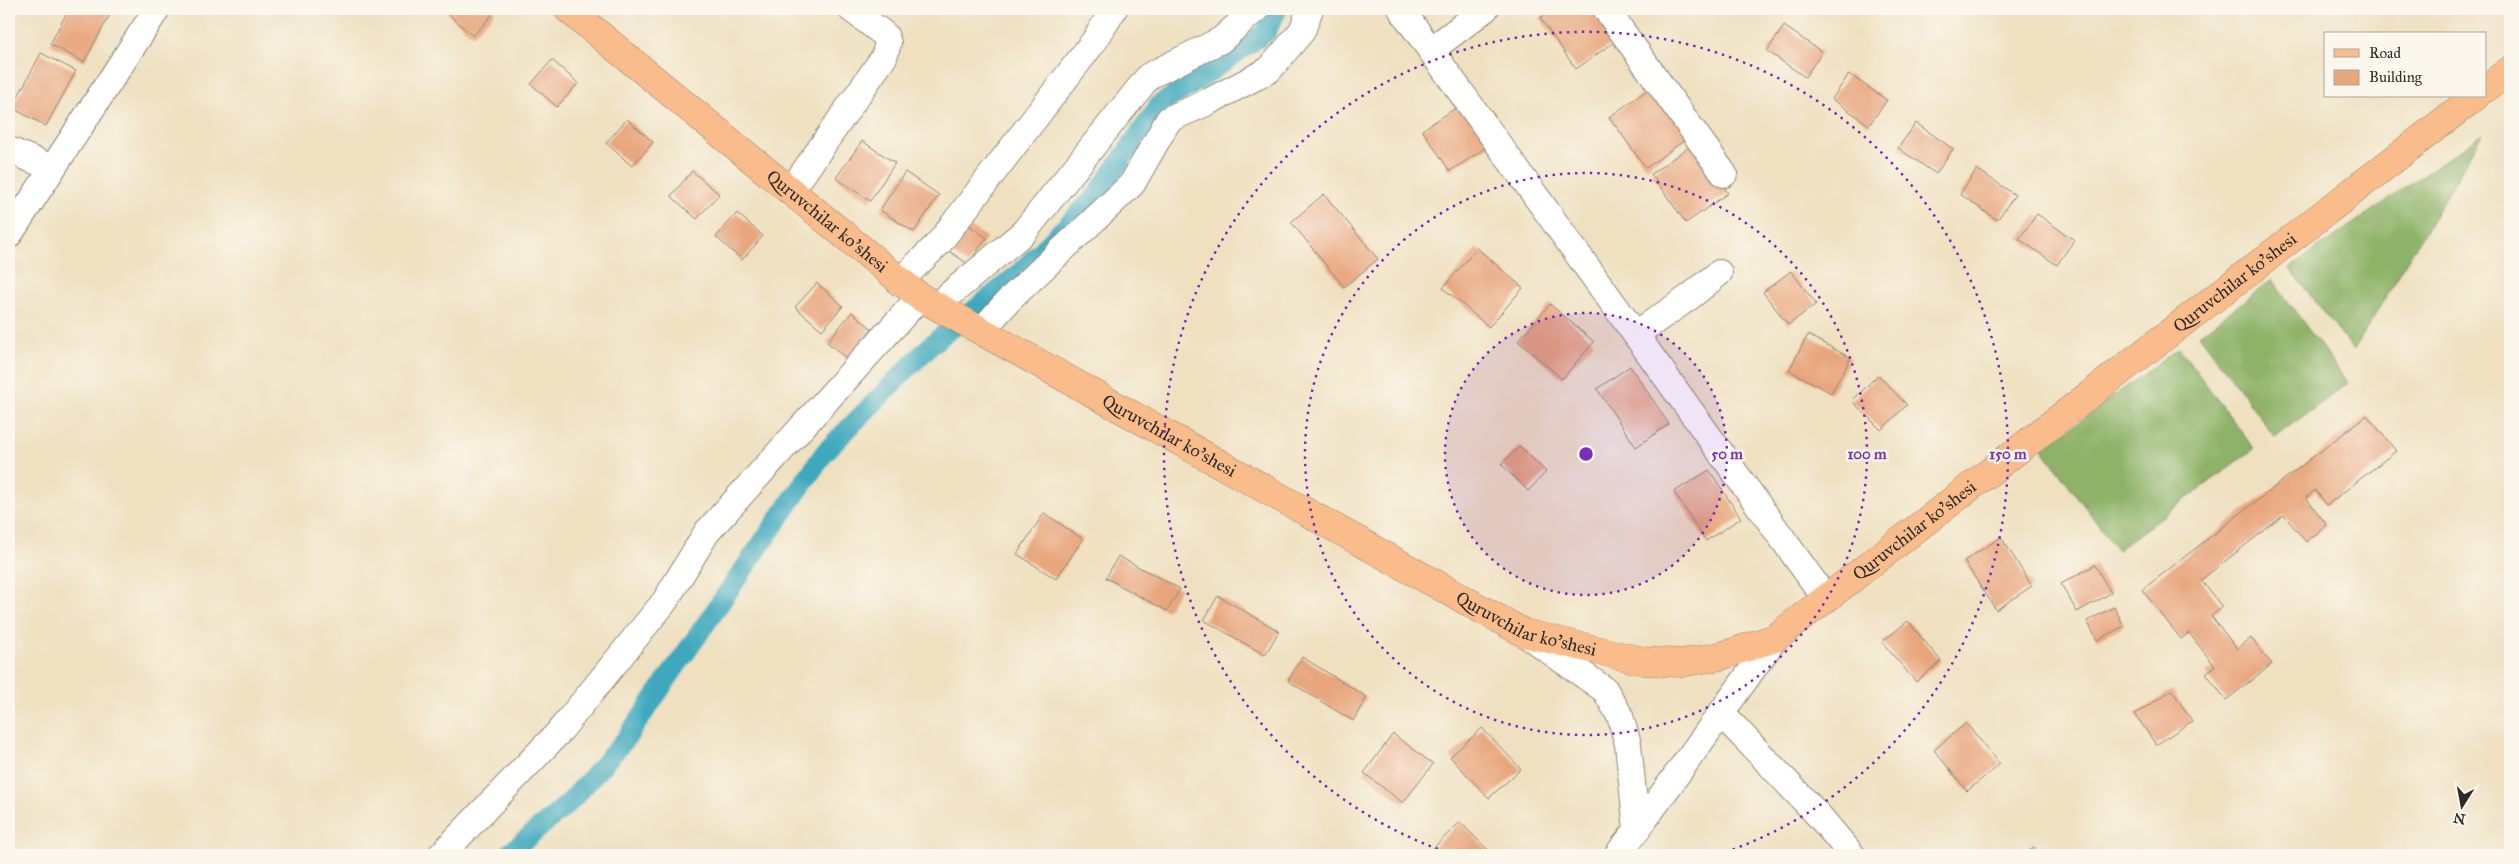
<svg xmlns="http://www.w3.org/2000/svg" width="2519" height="864" font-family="'IM FELL Great Primer',serif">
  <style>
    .forest { fill: #8db267; stroke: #5c6e49 }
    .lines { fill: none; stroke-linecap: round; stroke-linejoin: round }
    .canal { stroke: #3ea8be; stroke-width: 20 }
    .building { fill: #e8a67d }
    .minor-casing { stroke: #8d8676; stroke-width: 28 }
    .major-casing { stroke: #8d8676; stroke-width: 29 }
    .minor { stroke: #fff; stroke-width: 26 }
    .major { stroke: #fabc8b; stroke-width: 28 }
    .ring { fill: none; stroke: #7b2cbf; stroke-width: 2.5; stroke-dasharray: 2.5 5 }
    .labels { text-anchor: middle; stroke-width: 5; stroke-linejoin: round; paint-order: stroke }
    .street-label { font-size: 18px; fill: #2b2b2b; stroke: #fbf7ec }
    .centre { fill: #7b2cbf; stroke: #fbf7ec; stroke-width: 2.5 }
    .ring-label { font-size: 15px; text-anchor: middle; font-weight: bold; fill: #7b2cbf; stroke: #fbf7ec; stroke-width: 5; stroke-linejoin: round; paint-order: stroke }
  </style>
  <rect width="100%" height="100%" fill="#fbf7ec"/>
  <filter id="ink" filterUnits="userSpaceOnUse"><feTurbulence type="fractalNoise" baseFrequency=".02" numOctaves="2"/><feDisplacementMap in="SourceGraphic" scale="10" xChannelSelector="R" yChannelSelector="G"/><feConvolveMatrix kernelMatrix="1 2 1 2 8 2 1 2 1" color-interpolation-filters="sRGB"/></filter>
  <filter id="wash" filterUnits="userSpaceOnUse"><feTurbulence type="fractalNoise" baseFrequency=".0096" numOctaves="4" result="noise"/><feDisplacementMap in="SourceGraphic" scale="20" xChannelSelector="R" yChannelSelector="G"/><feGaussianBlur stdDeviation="1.12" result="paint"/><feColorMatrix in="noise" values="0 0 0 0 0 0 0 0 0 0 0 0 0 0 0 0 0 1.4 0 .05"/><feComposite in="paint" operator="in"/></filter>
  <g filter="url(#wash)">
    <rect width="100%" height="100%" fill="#efe0c0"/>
    <path class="forest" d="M2483,134L2354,350L2289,268Z
      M2272,280L2348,383L2275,437L2199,335Z
      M2179,348L2254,449L2117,550L2042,449Z"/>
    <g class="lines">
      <path class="canal" d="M507,855L568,804L625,740L825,452L932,344L1017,275L1096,196L1160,104L1190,86L1266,32L1278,9"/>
    </g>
    <g id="blocks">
      <path class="building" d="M69,9H113L84,62L50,44Z
        M451,9H491L495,12L473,36L447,13Z
        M1554,9H1599L1620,38L1576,69L1540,18Z
        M1784,26L1822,52L1805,77L1767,51Z
        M41,53L76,71L46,126L12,108Z
        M552,60L578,83L557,107L531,84Z
        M1849,74L1887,100L1869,125L1832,99Z
        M1653,86L1689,137L1646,168L1609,117Z
        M1462,104L1490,145L1450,171L1422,130Z
        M627,119L653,142L632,166L606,143Z
        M1916,123L1953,149L1936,174L1898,148Z
        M862,141L895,163L870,201L836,178Z
        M1693,144L1728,193L1686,223L1651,174Z
        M1977,169L2015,195L1997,220L1960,194Z
        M692,171L719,194L697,219L671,196Z
        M905,172L939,195L914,232L880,210Z
        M1324,194L1378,259L1344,287L1291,222Z
        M737,213L763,236L742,260L716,237Z
        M2037,214L2074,240L2057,265L2019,239Z
        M962,220L987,238L968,264L943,247Z
        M1477,248L1523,288L1489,327L1443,288Z
        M1791,271L1816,304L1788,325L1763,292Z
        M817,283L843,306L822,330L795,307Z
        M1550,304L1594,342L1562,379L1518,341Z
        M852,312L872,329L847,359L827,342Z
        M1808,335L1851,358L1831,393L1789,370Z
        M1630,366L1669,424L1636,447L1597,389Z
        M1878,375L1907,405L1881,430L1852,401Z
        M2367,415L2396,451L2327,505L2315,490L2306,498L2327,525L2306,542L2284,515L2201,580L2222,607L2211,616L2237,649L2251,638L2272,664L2226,700L2206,673L2215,666L2189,633L2181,639L2142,590Z
        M1520,446L1546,472L1528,491L1501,464Z
        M1709,470L1741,518L1706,541L1674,492Z
        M1044,513L1083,539L1056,579L1017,554Z
        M2001,537L2032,586L1996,610L1964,561Z
        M1118,556L1180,589L1167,611L1106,578Z
        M2095,565L2111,593L2077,612L2061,584Z
        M1218,596L1279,631L1265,655L1204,620Z
        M2114,607L2124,626L2097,640L2087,621Z
        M1908,621L1941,661L1916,682L1882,642Z
        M1302,657L1367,697L1353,721L1288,681Z
        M2172,690L2192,721L2156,745L2135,714Z
        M1966,723L2000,764L1967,791L1934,750Z
        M1482,728L1521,769L1489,798L1450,757Z
        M1393,734L1433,764L1403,803L1364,773Z
        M1460,822L1493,855H1426Z
        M2034,847L2040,855H2024Z"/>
    </g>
  </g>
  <g filter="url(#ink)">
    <use href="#blocks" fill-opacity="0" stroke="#8d8676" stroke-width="1"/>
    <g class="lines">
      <defs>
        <path id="minor" d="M1401,9L1826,599
          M1606,9L1724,174
          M1431,50L1485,9
          M9,150L52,168
          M790,192L884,57L888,43L885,35L851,9
          M9,235L157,9
          M899,282L939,243L1095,40L1114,9
          M936,306L1024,232L1149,76L1221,40L1256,9
          M981,331L1010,299L1132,184L1169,119L1206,103L1269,70L1302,31L1310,9
          M1636,334L1691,296L1719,273
          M1524,633L1605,690L1620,716L1628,744L1637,830
          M1721,713L1820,817L1852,855
          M441,855L559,732L665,601L707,532L920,297
          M1617,855L1637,830L1775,638"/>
        <g id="major">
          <path id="s1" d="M568,9L920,297L1524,633L1643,661L1681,663L1721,656L1775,638L2476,96"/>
          <path d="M2485,89L2510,70"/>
        </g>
      </defs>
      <use href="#minor" class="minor-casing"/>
      <use href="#major" class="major-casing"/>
      <use href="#minor" class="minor"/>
      <use href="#major" class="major"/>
    </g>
  </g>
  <circle cx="1586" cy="454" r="141" fill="#7b2cbf" fill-opacity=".12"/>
  <g class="ring">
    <circle cx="1586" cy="454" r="141"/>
    <circle cx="1586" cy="454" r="281"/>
    <path d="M1452 854A422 422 0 1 1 1720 854"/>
  </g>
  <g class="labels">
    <g class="street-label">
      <text dy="6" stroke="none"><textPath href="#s1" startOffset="335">Quruvchilar ko'shesi</textPath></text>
      <text dy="6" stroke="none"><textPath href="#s1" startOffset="1985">Quruvchilar ko'shesi</textPath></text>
      <text dy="6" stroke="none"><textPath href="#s1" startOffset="740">Quruvchilar ko'shesi</textPath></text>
      <text dy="6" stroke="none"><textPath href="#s1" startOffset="1580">Quruvchilar ko'shesi</textPath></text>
      <text dy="6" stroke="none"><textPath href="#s1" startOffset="1145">Quruvchilar ko'shesi</textPath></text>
    </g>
  </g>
  <circle cx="1586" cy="454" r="8" class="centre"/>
  <g class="ring-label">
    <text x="1727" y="459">50 m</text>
    <text x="1867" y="459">100 m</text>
    <text x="2008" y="459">150 m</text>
  </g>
  <rect width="2519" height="864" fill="none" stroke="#fbf7ec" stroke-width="30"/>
  <rect x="2324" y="32" width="162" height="65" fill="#fbf7ec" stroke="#a8a59f"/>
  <rect x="2334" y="49" width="25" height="8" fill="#fabc8b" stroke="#a8a59f"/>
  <text x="2369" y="58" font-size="15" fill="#2b2b2b">Road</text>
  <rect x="2334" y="70" width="25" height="15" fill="#e8a67d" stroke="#a8a59f"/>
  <text x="2369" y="82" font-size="15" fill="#2b2b2b">Building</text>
  <g transform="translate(2462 806) rotate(191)" stroke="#fbf7ec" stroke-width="4" paint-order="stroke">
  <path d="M0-4L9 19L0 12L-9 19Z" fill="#2b2b2b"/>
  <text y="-8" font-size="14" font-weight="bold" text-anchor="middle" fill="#2b2b2b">N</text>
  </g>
</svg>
